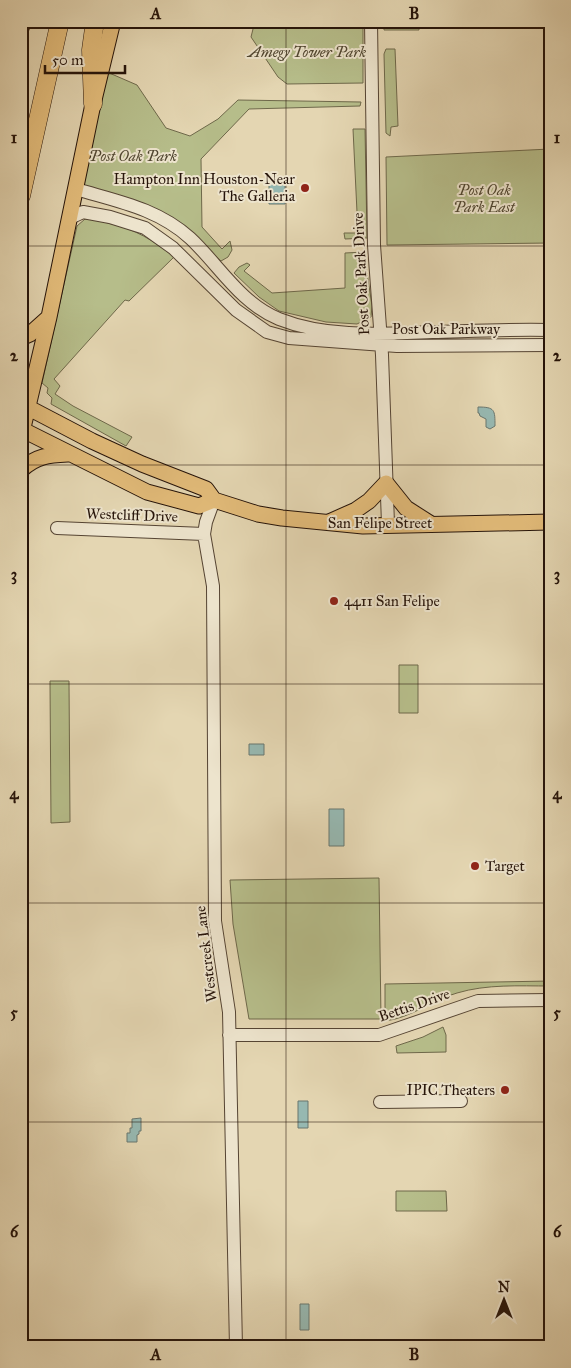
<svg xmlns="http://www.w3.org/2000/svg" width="571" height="1368" font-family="'IM FELL Great Primer',serif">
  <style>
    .green { fill: #b6bd8a; stroke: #6e684a }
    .water { fill: #96b8b1; stroke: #69766e }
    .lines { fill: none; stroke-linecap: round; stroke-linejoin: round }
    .minor-casing { stroke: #543; stroke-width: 14 }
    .major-casing { stroke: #251309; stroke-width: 17 }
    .highway-casing { stroke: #251309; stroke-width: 19 }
    .minor { stroke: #ede4cd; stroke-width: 12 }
    .major { stroke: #e2bb79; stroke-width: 15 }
    .highway { stroke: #e2bb79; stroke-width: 18 }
    .grid { fill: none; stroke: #251309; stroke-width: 1; stroke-opacity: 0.55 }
    .poi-dot { fill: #8f2418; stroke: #ede4cd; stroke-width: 2 }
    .labels { text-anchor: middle; stroke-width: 4; stroke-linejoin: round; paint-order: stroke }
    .park-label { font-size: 15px; font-style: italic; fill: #504630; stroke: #ede4cd }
    .poi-label { font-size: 15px; fill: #251309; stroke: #ede4cd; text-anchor: end }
    .street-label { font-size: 15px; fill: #251309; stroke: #ede4cd }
    .neatline { fill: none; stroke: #251309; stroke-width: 2 }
    .grid-label { font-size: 16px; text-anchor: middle; font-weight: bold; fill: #251309 }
  </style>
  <rect width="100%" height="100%" fill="#e4d6b2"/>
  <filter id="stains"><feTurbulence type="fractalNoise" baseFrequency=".004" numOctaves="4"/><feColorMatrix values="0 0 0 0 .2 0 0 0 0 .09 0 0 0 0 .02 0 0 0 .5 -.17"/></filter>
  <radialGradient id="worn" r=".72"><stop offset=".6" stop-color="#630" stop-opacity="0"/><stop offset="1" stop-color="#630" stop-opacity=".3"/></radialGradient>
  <path class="green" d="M255,21H363V83L287,84L278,77L251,37Z
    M384,21H419V30H384Z
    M386,49H395L398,126L391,127L390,136L386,133L384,54Z
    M107,72L137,85L166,128L190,136L218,119L238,100L361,102L360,106L249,109L201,159L202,227L222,249L230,241L232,250L228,257L221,261L193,235L157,209L82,188Z
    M353,129H365L367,238L345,239L344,233H358Z
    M550,149V243L387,245L386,157Z
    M85,219C93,218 100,221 108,223C135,229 153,240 174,257L129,301L125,300L54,379L60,386L55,394L73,406L132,437L126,446L51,404L52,398L47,393L48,388L42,383L77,226Z
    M364,252L372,306L371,317L357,324L326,322L279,311L259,297L234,273L239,267L247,263L250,265L244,271L272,293L345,288V253Z
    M399,665H418V713H399Z
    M50,681H69L70,822L51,823Z
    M379,878L381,1019H249L233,924L230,880Z
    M550,981V986C519,986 487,984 457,993C432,1000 411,1018 385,1021V984Z
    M443,1027L446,1035V1052L397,1053L396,1046L423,1037Z
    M396,1191H446L447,1211H396Z"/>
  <path class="water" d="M269,180H285V204H269Z
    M478,407C495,407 495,410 495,426L490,429L486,427V419L480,416L479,413H478Z
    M249,744H264V755H249Z
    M329,809H344V846H329Z
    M298,1101H308V1128H298Z
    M141,1118V1131H139V1134L137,1135V1142H127V1133H130V1128H132V1119Z
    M300,1304H309V1330H300Z"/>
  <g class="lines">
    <defs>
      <path id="minor" d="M371,21L374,245L382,355L388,524
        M76,189C116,201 157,208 190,238C219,265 240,303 279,319C327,338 381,334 432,332C471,331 511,329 550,330
        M70,218L83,212L110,217L145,228L173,248L236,310L267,332L289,338L397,346L550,345
        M214,500L206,522L204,534L213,586L215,921L229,1012L236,1347
        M57,528L204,534
        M229,1035H379L478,1001L550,1000
        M380,1102L461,1101"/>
      <path id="major" d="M21,338L30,334L49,317
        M21,401L27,407L92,441L142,464L206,489L214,500
        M21,429L147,492L199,506L214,500L258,514L282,518L363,526L550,522
        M21,436L49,317L93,104L113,21
        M21,470C37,455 50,455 70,454
        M329,522L356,510L369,501L386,483L406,508L431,524"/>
      <path id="highway" d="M21,26L22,21
        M93,104L91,50L95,21
        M21,196L60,21"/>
    </defs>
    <use href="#minor" class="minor-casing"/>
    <use href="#major" class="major-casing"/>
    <use href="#highway" class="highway-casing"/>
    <use href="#minor" class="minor"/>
    <use href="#major" class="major"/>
    <use href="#highway" class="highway"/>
  </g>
  <path class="grid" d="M286,21V1347M21,246H550M21,465H550M21,684H550M21,903H550M21,1122H550"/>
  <g class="poi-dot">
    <circle cx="305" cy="188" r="5"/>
    <circle cx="334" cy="601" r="5"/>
    <circle cx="475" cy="866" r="5"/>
    <circle cx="505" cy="1090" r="5"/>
  </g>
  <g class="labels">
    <g class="park-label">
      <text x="307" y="57">Amegy Tower Park</text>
      <text x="133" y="161">Post Oak Park</text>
      <text x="484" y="195">Post Oak<tspan x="484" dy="17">Park East</tspan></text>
    </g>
    <g class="poi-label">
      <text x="295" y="184">Hampton Inn Houston-Near<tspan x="295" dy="17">The Galleria</tspan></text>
      <text x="344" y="606" text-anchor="start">4411 San Felipe</text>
      <text x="485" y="871" text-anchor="start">Target</text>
      <text x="495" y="1095">IPIC Theaters</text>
    </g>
    <g class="street-label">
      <text transform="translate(361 274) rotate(-93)" y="5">Post Oak Park Drive</text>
      <text x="446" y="334">Post Oak Parkway</text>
      <text transform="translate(132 515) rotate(2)" y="5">Westcliff Drive</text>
      <text x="380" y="528">San Felipe Street</text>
      <text transform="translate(206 954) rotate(-97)" y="5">Westcreek Lane</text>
      <text transform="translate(414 1005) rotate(-19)" y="5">Bettis Drive</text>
    </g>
  </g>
  <rect width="571" height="1368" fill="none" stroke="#e4d6b2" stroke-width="55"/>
  <g transform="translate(504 1300)" stroke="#ede4cd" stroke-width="4" paint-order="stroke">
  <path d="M0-4L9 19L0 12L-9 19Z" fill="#251309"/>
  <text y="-8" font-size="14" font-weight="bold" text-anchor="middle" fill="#251309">N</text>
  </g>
  <path d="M45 65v8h80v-8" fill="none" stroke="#251309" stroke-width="2.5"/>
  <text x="52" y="65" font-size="15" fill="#251309" stroke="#ede4cd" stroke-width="4" paint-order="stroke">50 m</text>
  <rect x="28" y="28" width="516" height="1312" class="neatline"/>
  <g class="grid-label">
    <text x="156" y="19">A</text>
    <text x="414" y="19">B</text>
    <text x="14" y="143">1</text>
    <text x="557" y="143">1</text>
    <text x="14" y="361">2</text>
    <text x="557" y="361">2</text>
    <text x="14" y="580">3</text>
    <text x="557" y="580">3</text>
    <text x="14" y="799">4</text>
    <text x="557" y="799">4</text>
    <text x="14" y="1018">5</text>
    <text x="557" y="1018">5</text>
    <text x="14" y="1237">6</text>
    <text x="557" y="1237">6</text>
    <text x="156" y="1360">A</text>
    <text x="414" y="1360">B</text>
  </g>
  <rect width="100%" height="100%" filter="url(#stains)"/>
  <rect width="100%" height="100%" fill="url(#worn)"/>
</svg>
